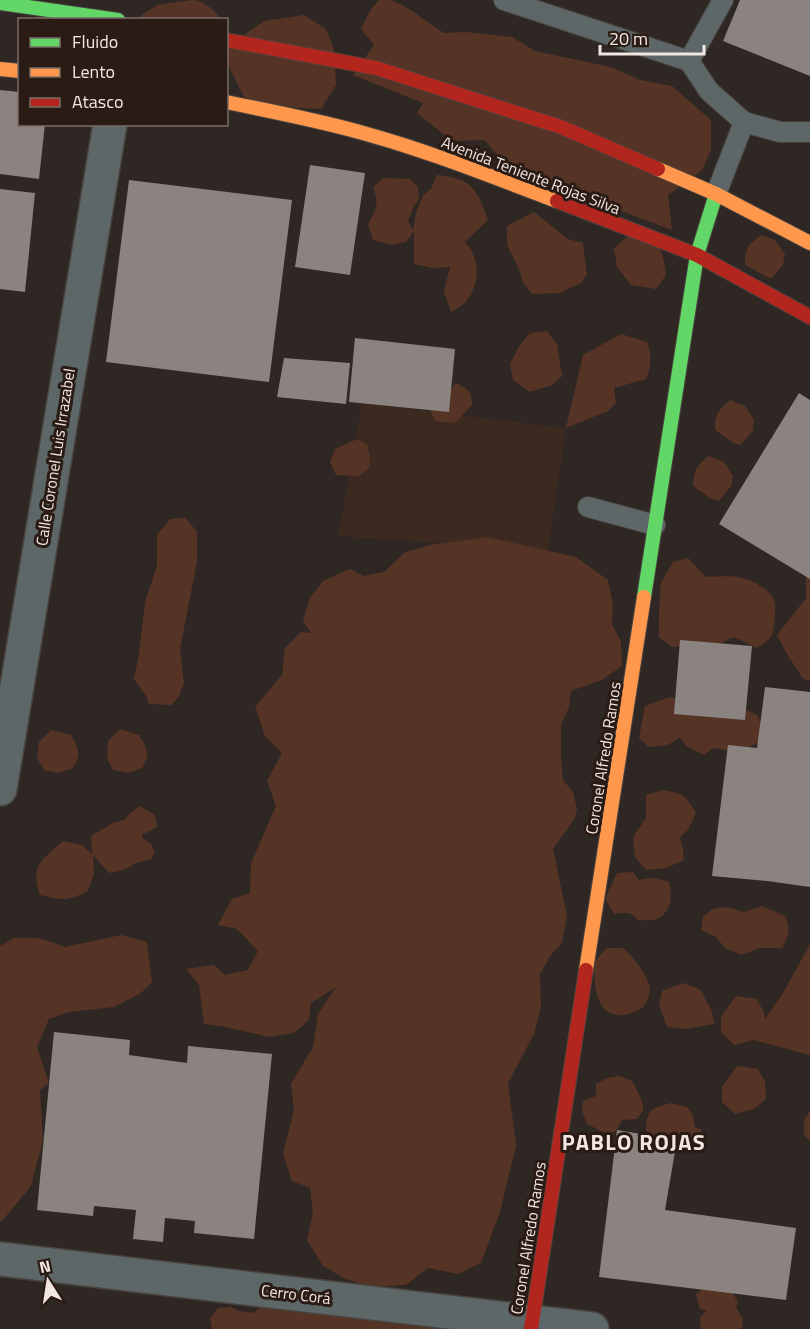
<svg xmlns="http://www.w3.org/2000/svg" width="810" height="1329" font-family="'Titillium Web',sans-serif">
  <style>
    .built { fill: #3c2920 }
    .green { fill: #553425 }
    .building { fill: #8b837f }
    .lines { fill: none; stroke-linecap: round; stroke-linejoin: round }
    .lane-casing { stroke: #49433f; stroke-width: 22 }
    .street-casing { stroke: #49433f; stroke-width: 36 }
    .fast-casing { stroke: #49433f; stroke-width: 16 }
    .slow-casing { stroke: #49433f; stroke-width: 16 }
    .jam-casing { stroke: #49433f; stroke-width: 16 }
    .lane { stroke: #5d6767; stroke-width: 20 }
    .street { stroke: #5d6767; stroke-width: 33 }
    .fast { stroke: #63d668; stroke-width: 14 }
    .slow { stroke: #ff974d; stroke-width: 14 }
    .jam { stroke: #b3261e; stroke-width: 14 }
    .labels { text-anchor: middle; stroke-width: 6; stroke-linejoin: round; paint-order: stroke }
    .street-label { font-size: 16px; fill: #f2e7e2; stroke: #2a1b15 }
    .district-label { font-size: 22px; font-weight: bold; letter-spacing: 1.5px; fill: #f2e7e2; stroke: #2a1b15 }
  </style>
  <rect width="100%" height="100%" fill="#2f2723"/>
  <path class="built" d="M362,403L566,428L548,551L338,536Z"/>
  <path class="green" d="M192,0C202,0 216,10 220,19H136L157,5Z
    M379,0H391L406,7L444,33L466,32L512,37L535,51L611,67L640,80L672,86L711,120V150L702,170L668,195L672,230L507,168L485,140L452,141L417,113L423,103L353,75L374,45L361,29L371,9Z
    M304,15L326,29L334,49L336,85L321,109L248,105L229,67L227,73L226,35L234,42L264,21Z
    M437,175C472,178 477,189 488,220L465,242C480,258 481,282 467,300C464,305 456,309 451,312L444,291L450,267L433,268L414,264V231L406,242L392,245L373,240L368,224C377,208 379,204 373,187L384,178L410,179L418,187L419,199L413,208L408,221L413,230L416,213L423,195L431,189Z
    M534,212L568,239L583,243L587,274L581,283L560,293L532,294L523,282L519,269L507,245V226Z
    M634,231L658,240L664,261L666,275L656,289L631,285L617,267L614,248Z
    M761,235L775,240L785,254L783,265L771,279L745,265C745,248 748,245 761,235Z
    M547,331L557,344L562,376L552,385L530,392L513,380L510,364L519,346L530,333Z
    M621,334L647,342C652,357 652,364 646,379L614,388L616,403L608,411L566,428L583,355Z
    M456,383C468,389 472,391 472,405L455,423L435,421L428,406L450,391Z
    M730,400L745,406L754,420L753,431L740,445L732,442L715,430C715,414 718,411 730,400Z
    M357,439L367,444L370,457L369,468L359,476L336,475L330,462L335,449Z
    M709,456L724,462L733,476L731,486L719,501L710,498L693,486C694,470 696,466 709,456Z
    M186,518L197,532V562L180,649L184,683L179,696L172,705L149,704L146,696L134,679L139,654L145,602L157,566V535L170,519Z
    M487,537L576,557L608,580L613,605L612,624L621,642L622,666L602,680L571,691L569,707L561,725V757L563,780L573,792L577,809L575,818L553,849L567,916L562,943L551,955L540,974L541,1005L534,1034L508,1083L516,1145L500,1212L481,1263L458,1274L428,1268L406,1285L371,1287L346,1279L323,1266L307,1240L313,1212L310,1188L292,1181L283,1154L294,1111L291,1084L313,1047L318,1014L336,987L311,1003L309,1020L294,1033L269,1037L226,1027L204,1024L199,985L186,969L214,965L225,975L248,970L258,951L237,929L218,925L232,899L250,893L251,863L276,806L267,781L282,753L265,736L255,707L282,675L285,648L301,632L311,633L303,621L310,598L323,581L350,569L364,576L384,572L404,553L430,545Z
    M688,558L706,577C725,576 745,574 760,586C775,596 776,599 775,617C773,636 773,638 757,648L734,637L720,643L672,647L659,637V613L661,583L673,562Z
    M806,558L810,559V681L803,679L787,654L777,635L806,598Z
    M670,697L689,701H725L746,710L757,715L763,726L761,741L739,752L713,748L704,755L686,746L680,737L668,745L649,747L639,738L645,706Z
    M120,729L139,735C147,749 151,753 142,768L128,773L113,770L107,758L108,741Z
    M51,730L71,735C78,749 82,753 73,768L59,773L44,770L37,758L39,742Z
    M663,790C685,794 685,795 696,813L688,830L680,837L683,849L684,860L666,868L646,870L635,857L633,837L646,818V795Z
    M140,806L155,815L157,827L142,835L143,839L151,844L155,852L151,859L136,863L123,870L109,873L93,855L94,874L88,891C67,902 62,900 40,895C29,866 43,859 63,841L82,845L92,854L91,836L113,823L126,819L130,813Z
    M633,872L639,880C649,877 659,878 669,882C673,897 671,915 654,920C649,921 643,920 638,920C630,911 626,912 614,914L605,899L617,873Z
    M762,906L785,916C791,930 789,935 782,948H760L741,955L725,948L716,937L701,930L703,916L713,909L727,907L744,912Z
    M121,935L147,942L152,982L141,993L114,1007L69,1012L49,1019L37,1047L49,1083L40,1090L43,1140L31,1186L2,1221H0V946L14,938H39L65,947Z
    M810,944V1055L753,1040L734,1045L721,1032V1017L736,996L757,999L764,1013L765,1019L783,993Z
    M607,948H623C632,955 650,978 650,989C650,996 646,1003 643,1008C637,1010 630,1014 625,1015C593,1018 595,983 594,962Z
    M683,983L700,989L712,1011L714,1024L687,1029L667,1027L659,1005L662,991Z
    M737,1066L758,1069L765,1082L766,1099L754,1109L735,1114L722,1102V1087Z
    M619,1076L632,1081L640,1096L643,1105V1111L637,1119L622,1120L617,1130L609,1135L587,1124L582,1111L583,1101L596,1096V1084L607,1078Z
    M671,1103L687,1107L693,1115L695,1128L701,1129L704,1141L701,1148L694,1153L683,1149L679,1143L669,1146H659L646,1130C647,1109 652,1108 671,1103Z
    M810,1111V1141L804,1135V1120Z
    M720,1277L738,1301L736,1307L743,1320L742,1328L740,1329H701L700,1317L707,1311L700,1309L696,1294Z
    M264,1306L455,1329H212L210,1318L218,1308L231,1307L239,1311L253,1313Z"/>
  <path class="building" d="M740,0H810V76L723,41Z
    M0,90L20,92V124H45L39,179L0,174Z
    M310,165L365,173L350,275L295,267Z
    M129,180L292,200L269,382L106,362Z
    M0,189L35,193L25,292L0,289Z
    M355,338L455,349L449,412L349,402Z
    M284,358L350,363L346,404L277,397Z
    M799,393L810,400V579L719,524Z
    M680,640L752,646L745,720L674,714Z
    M765,687L810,692V887L767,881L712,876L728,745L757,748Z
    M54,1032L130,1040L129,1055L187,1063L188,1046L272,1054L254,1239L194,1233L195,1221L165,1218L163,1242L133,1239L136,1210L94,1206L93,1216L37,1210Z
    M617,1130L677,1140L665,1210L796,1228L786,1300L599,1277Z"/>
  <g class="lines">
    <defs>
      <path id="lane" d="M504,0L689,61L709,91L744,122L780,132H810
        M689,61L723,0
        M716,194L744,122
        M588,507L655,525"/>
      <path id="street" d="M0,789L110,124
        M0,1259L592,1329"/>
      <path id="fast" d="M0,3L118,20
        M644,597L697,255L716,194"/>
      <path id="slow" d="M0,69L20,71
        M226,102C274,112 323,121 370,135C434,153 495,178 557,201
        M658,169L716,194L810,243
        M586,970L644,597"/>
      <path id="jam" d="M226,40L376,68L561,127L658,169
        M557,201L697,255L810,317
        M531,1329L586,970"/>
    </defs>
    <use href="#lane" class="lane-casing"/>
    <use href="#street" class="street-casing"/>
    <use href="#fast" class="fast-casing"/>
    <use href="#slow" class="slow-casing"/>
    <use href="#jam" class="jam-casing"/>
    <use href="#lane" class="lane"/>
    <use href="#street" class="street"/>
    <use href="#fast" class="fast"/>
    <use href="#slow" class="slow"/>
    <use href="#jam" class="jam"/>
  </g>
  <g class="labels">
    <g class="street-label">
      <text transform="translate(531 175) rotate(21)" y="6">Avenida Teniente Rojas Silva</text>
      <text transform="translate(55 457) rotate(-81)" y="6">Calle Coronel Luis Irrazabel</text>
      <text transform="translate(603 758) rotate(-81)" y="6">Coronel Alfredo Ramos</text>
      <text transform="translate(528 1238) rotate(-81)" y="6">Coronel Alfredo Ramos</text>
      <text transform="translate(296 1294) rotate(7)" y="6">Cerro Corá</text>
    </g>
    <g class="district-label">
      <text x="634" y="1150">PABLO ROJAS</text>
    </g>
  </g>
  <rect x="18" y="18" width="210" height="108" fill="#2a1b15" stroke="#7a6d67" stroke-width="1.5"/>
  <rect x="30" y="38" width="30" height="9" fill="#63d668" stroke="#7a6d67" stroke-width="1.5"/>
  <text x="72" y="48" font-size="18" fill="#f2e7e2">Fluido</text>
  <rect x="30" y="68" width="30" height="9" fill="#ff974d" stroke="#7a6d67" stroke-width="1.5"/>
  <text x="72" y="78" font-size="18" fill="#f2e7e2">Lento</text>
  <rect x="30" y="98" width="30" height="9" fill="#b3261e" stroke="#7a6d67" stroke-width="1.5"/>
  <text x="72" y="108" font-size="18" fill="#f2e7e2">Atasco</text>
  <g transform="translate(48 1281) rotate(348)" stroke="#2a1b15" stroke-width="4.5" paint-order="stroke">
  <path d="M0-4.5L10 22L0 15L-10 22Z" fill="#f2e7e2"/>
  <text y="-9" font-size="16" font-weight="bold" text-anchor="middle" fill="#f2e7e2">N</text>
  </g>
  <path d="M600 45v9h104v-9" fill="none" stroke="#f2e7e2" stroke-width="3"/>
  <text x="609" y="45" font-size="18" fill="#f2e7e2" stroke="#2a1b15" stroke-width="4.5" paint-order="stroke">20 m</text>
</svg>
